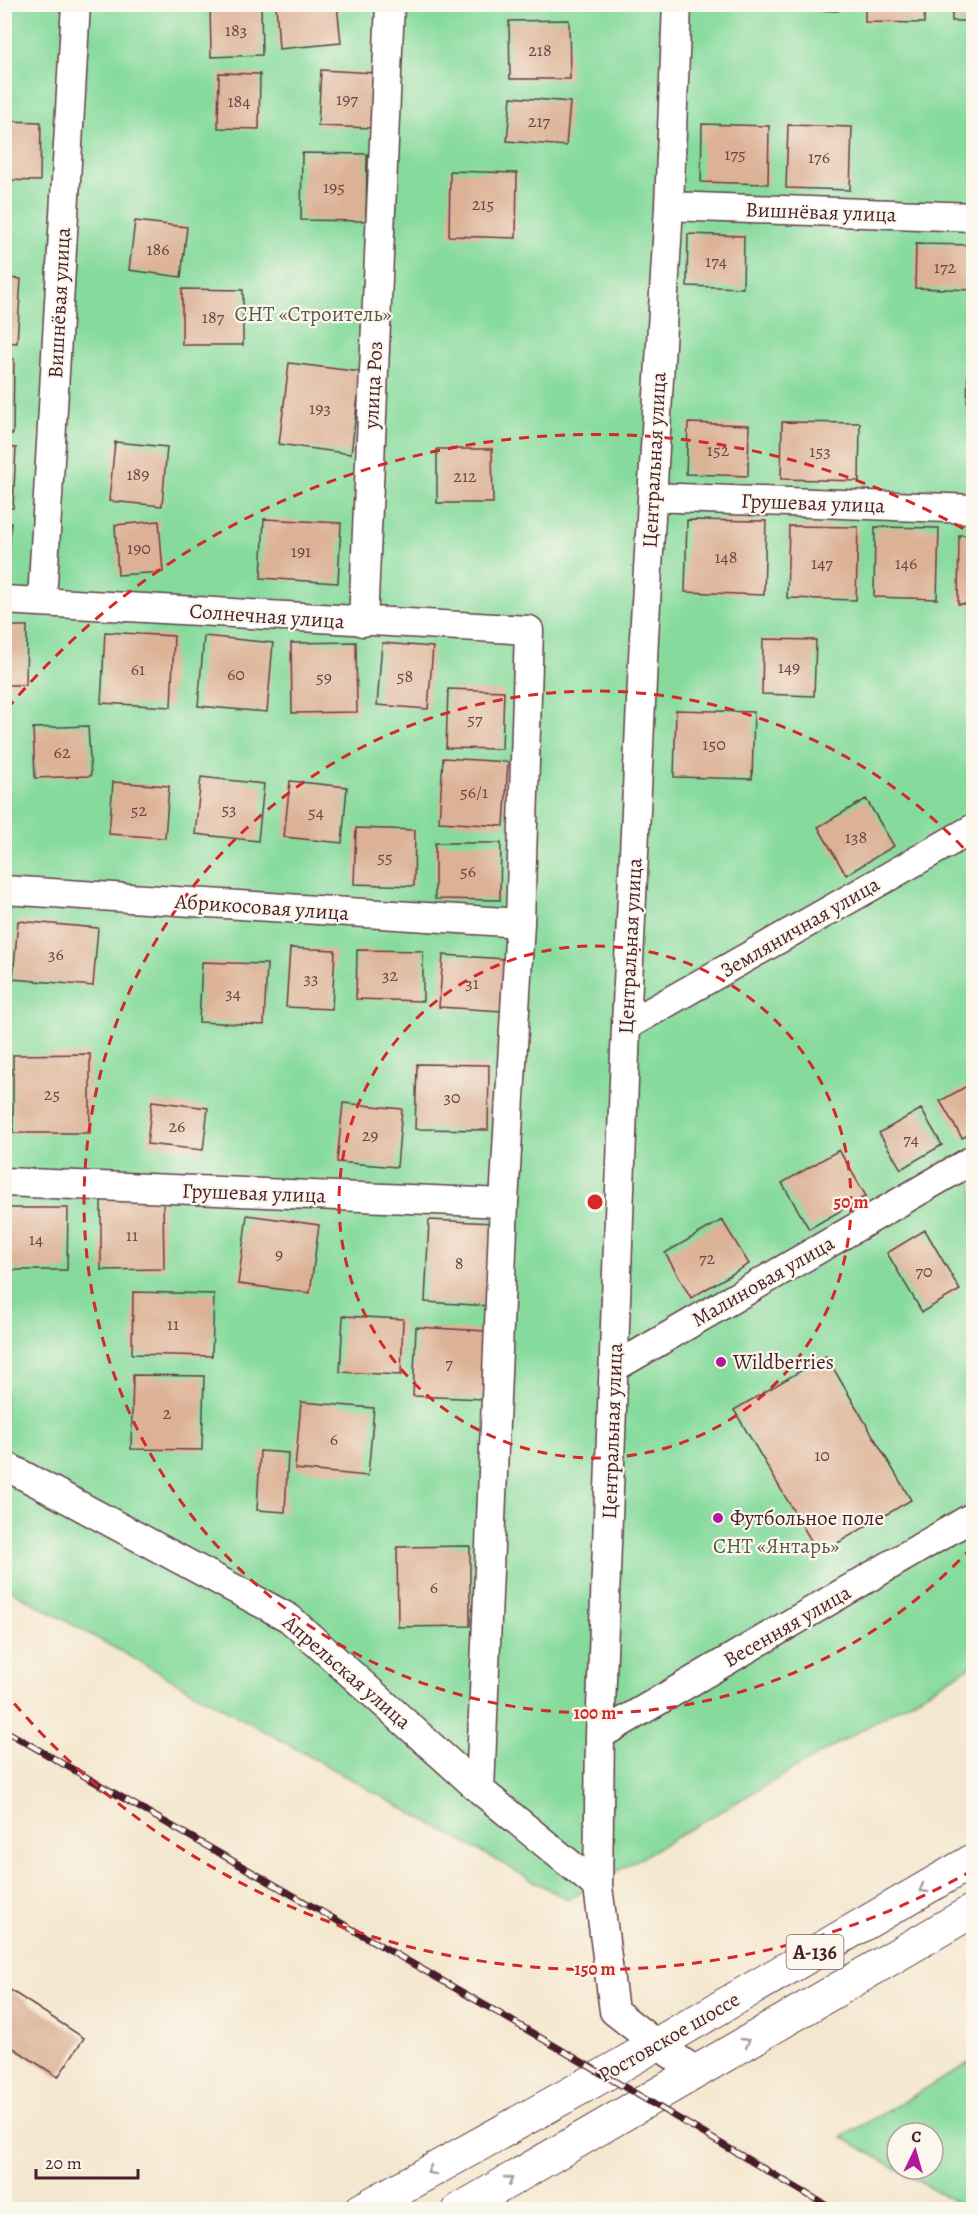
<svg xmlns="http://www.w3.org/2000/svg" width="978" height="2214" font-family="Alegreya,serif">
  <style>
    .green { fill: #85da9c; stroke: #687c64; stroke-width: 1.5 }
    .building { fill: #dcb195 }
    .lines { fill: none; stroke-linecap: round; stroke-linejoin: round }
    .street-casing { stroke: #643d44; stroke-width: 31 }
    .highway-casing { stroke: #643d44; stroke-width: 35 }
    .street { stroke: #fff; stroke-width: 28 }
    .highway { stroke: #fff; stroke-width: 33 }
    .rail-casing { stroke: #4a1f2b; stroke-width: 7 }
    .rail { stroke: #fbf7ec; stroke-width: 4.5; stroke-dasharray: 14; stroke-linecap: butt }
    .oneway { stroke: #ae9aa0 }
    .ring { fill: none; stroke: #d62828; stroke-width: 3; stroke-dasharray: 10 8 }
    .poi-dot { fill: #b5179e; stroke: #fbf7ec; stroke-width: 2 }
    .labels { text-anchor: middle; stroke-width: 4.5; stroke-linejoin: round; paint-order: stroke }
    .number-label { font-size: 18px; fill: #6e4446 }
    .shield { fill: #fbf7ec; stroke: #7f6065; stroke-width: 1.5 }
    .shield-label { font-size: 20px; font-weight: bold; fill: #4a1f2b }
    .street-label { font-size: 21px; fill: #4a1f2b; stroke: #fbf7ec }
    .park-label { font-size: 21px; fill: #5c574d; stroke: #fbf7ec }
    .poi-label { font-size: 21px; fill: #4a1f2b; stroke: #fbf7ec; text-anchor: start }
    .centre { fill: #d62828; stroke: #fbf7ec; stroke-width: 3 }
    .ring-label { font-size: 18px; text-anchor: middle; font-weight: bold; fill: #d62828; stroke: #fbf7ec; stroke-width: 4.5; stroke-linejoin: round; paint-order: stroke }
  </style>
  <rect width="100%" height="100%" fill="#fbf7ec"/>
  <filter id="ink" filterUnits="userSpaceOnUse"><feTurbulence type="fractalNoise" baseFrequency=".0167" numOctaves="2"/><feDisplacementMap in="SourceGraphic" scale="12" xChannelSelector="R" yChannelSelector="G"/><feConvolveMatrix kernelMatrix="1 2 1 2 8 2 1 2 1" color-interpolation-filters="sRGB"/></filter>
  <filter id="wash" filterUnits="userSpaceOnUse"><feTurbulence type="fractalNoise" baseFrequency=".008" numOctaves="4" result="noise"/><feDisplacementMap in="SourceGraphic" scale="24" xChannelSelector="R" yChannelSelector="G"/><feGaussianBlur stdDeviation="1.35" result="paint"/><feColorMatrix in="noise" values="0 0 0 0 0 0 0 0 0 0 0 0 0 0 0 0 0 1.4 0 .05"/><feComposite in="paint" operator="in"/></filter>
  <g filter="url(#wash)">
    <rect width="100%" height="100%" fill="#f4e7cf"/>
    <path class="green" d="M5,5H973V1665L568,1900L5,1587Z
      M973,2061V2209H967L897,2169H933V2133H897V2169L842,2137Z"/>
    <g id="blocks">
      <path class="building" d="M210,4H261L262,55L211,57Z
        M276,4H337L341,43L279,49Z
        M788,4H839L838,11L788,9Z
        M865,4H925L924,23L865,22Z
        M952,5H974V21H952Z
        M569,20L570,79H510L509,21Z
        M321,70L375,73L373,128L318,126Z
        M219,73L260,74L259,129L218,128Z
        M511,97L570,102L566,146L507,141Z
        M4,121L41,122L40,181L4,180Z
        M702,124L769,126L768,184L701,182Z
        M788,125L852,127L850,190L786,188Z
        M302,153L367,154L366,221L301,220Z
        M450,171L517,173L516,238L449,236Z
        M135,221L187,227L181,277L129,270Z
        M688,234L744,236L743,288L687,286Z
        M916,244L974,245V290L915,288Z
        M4,278L21,279L17,343L4,342Z
        M182,289L243,290V345H182Z
        M968,355H974V415L967,414Z
        M4,359H14L13,434H4Z
        M289,363L361,372L351,454L279,444Z
        M782,422L860,423L859,481L781,479Z
        M688,423L749,425L748,476L686,474Z
        M115,442L167,447L162,506L109,501Z
        M4,447L16,448L13,508H4Z
        M437,449H492L493,503H437Z
        M264,519L341,523L338,583L261,578Z
        M687,520L766,521L764,595L685,592Z
        M159,521L163,572L118,575L115,525Z
        M4,522L11,523L8,577L4,576Z
        M789,526L858,527L856,600L787,598Z
        M875,527L939,528L937,599L874,597Z
        M959,535H974V604H958Z
        M4,626H27L26,685H4Z
        M105,632L174,636L171,707L101,703Z
        M204,636L273,643L267,712L198,706Z
        M763,639L816,640L814,696L762,694Z
        M356,642L357,712L292,713L291,643Z
        M382,643L433,647L428,709L377,705Z
        M448,689L504,691L502,749L446,748Z
        M676,710L754,712L752,779L674,777Z
        M88,726L91,776L35,778L33,728Z
        M443,758L508,762L504,826L439,822Z
        M201,777L264,784L258,841L195,834Z
        M290,781L347,787L342,843L284,837Z
        M113,782L169,786L165,838L109,834Z
        M866,799L894,846L846,875L818,827Z
        M356,828L415,830L414,886L354,884Z
        M435,843H501L500,900L435,899Z
        M18,921L98,928L93,986L13,979Z
        M290,948L335,950L332,1009L286,1007Z
        M357,950L423,951V1001L356,999Z
        M443,955L506,959L502,1011L439,1007Z
        M202,962L267,964L264,1025L199,1022Z
        M90,1054V1133H13V1055Z
        M417,1064L489,1065L488,1130L415,1129Z
        M974,1082V1132L962,1138L940,1101Z
        M152,1101L208,1108L203,1150L147,1144Z
        M343,1103L402,1109L397,1167L337,1162Z
        M921,1109L942,1145L901,1169L879,1133Z
        M839,1150L866,1196L809,1229L782,1183Z
        M163,1199L164,1269L101,1270V1200Z
        M4,1208H68L67,1270H4Z
        M247,1215L319,1225L310,1293L238,1284Z
        M429,1220L494,1223L490,1306L425,1302Z
        M722,1220L749,1264L691,1298L665,1253Z
        M925,1230L960,1290L922,1312L887,1253Z
        M133,1292L214,1294L212,1356L132,1354Z
        M343,1316L403,1319L401,1375L340,1372Z
        M416,1327L486,1331L483,1399L413,1396Z
        M826,1356L911,1500L819,1554L734,1410Z
        M133,1375L204,1376L202,1450L131,1449Z
        M301,1402L374,1408L368,1476L295,1469Z
        M260,1451L288,1453L285,1512L257,1510Z
        M470,1546V1626L398,1627L397,1547Z
        M4,1986L84,2038L58,2077L4,2042Z"/>
    </g>
  </g>
  <g filter="url(#ink)">
    <use href="#blocks" fill-opacity="0" stroke="#643d44" stroke-width="1.5"/>
    <g class="lines">
      <defs>
        <path id="street" d="M677,4L669,206L644,638L626,1026L600,1735L598,1887L614,2011L656,2044L696,2071
          M669,206L974,217
          M652,497L974,509
          M4,600L529,630L520,923L504,1203L480,1790
          M42,601L76,4
          M363,622L390,4
          M4,890L520,923
          M626,1026L974,828
          M4,1182L504,1203
          M615,1367L974,1159
          M4,1465L289,1618L480,1790L598,1887
          M600,1735L974,1516"/>
        <path id="highway" d="M361,2210L602,2076L974,1860
          M459,2210L974,1910"/>
      </defs>
      <use href="#street" class="street-casing"/>
      <use href="#highway" class="highway-casing"/>
      <use href="#street" class="street"/>
      <use href="#highway" class="highway"/>
      <defs>
        <path id="rail" d="M4,1730L495,2011L834,2210"/>
      </defs>
      <use href="#rail" class="rail-casing"/>
      <use href="#rail" class="rail"/>
    </g>
    <defs><path id="oneway-chevron" d="M-2-3.5L2.5 0L-2 3.5" fill="none" stroke-width="1.6" stroke-linecap="round" stroke-linejoin="round" transform="scale(1.5)"/></defs>
    <g class="oneway">
      <use href="#oneway-chevron" transform="translate(923 1889) rotate(150)"/>
      <use href="#oneway-chevron" transform="translate(746 2042) rotate(-30)"/>
      <use href="#oneway-chevron" transform="translate(431 2171) rotate(151)"/>
      <use href="#oneway-chevron" transform="translate(509 2180) rotate(-30)"/>
    </g>
  </g>
  <g class="ring">
    <circle cx="595" cy="1202" r="256"/>
    <path d="M972 1547A511 511 0 1 1 972 857"/>
    <path d="M973 1870A767 767 0 0 1 7 1695M7 709A767 767 0 0 1 973 534"/>
  </g>
  <g class="poi-dot">
    <circle cx="721" cy="1362" r="6"/>
    <circle cx="718" cy="1518" r="6"/>
  </g>
  <g class="labels">
    <g class="number-label">
      <text x="236" y="36">183</text>
      <text x="540" y="56">218</text>
      <text x="347" y="105">197</text>
      <text x="239" y="107">184</text>
      <text x="539" y="127">217</text>
      <text x="735" y="160">175</text>
      <text x="819" y="163">176</text>
      <text x="334" y="193">195</text>
      <text x="483" y="210">215</text>
      <text x="158" y="255">186</text>
      <text x="716" y="267">174</text>
      <text x="945" y="273">172</text>
      <text x="213" y="323">187</text>
      <text x="320" y="414">193</text>
      <text x="718" y="456">152</text>
      <text x="820" y="457">153</text>
      <text x="138" y="480">189</text>
      <text x="465" y="482">212</text>
      <text x="139" y="554">190</text>
      <text x="301" y="557">191</text>
      <text x="726" y="563">148</text>
      <text x="822" y="569">147</text>
      <text x="906" y="569">146</text>
      <text x="789" y="673">149</text>
      <text x="138" y="675">61</text>
      <text x="236" y="680">60</text>
      <text x="405" y="682">58</text>
      <text x="324" y="683">59</text>
      <text x="475" y="725">57</text>
      <text x="714" y="750">150</text>
      <text x="62" y="758">62</text>
      <text x="474" y="798">56/1</text>
      <text x="229" y="815">53</text>
      <text x="139" y="816">52</text>
      <text x="316" y="818">54</text>
      <text x="856" y="843">138</text>
      <text x="385" y="863">55</text>
      <text x="468" y="877">56</text>
      <text x="56" y="960">36</text>
      <text x="390" y="981">32</text>
      <text x="311" y="984">33</text>
      <text x="472" y="989">31</text>
      <text x="233" y="999">34</text>
      <text x="52" y="1100">25</text>
      <text x="452" y="1103">30</text>
      <text x="177" y="1132">26</text>
      <text x="370" y="1141">29</text>
      <text x="911" y="1145">74</text>
      <text x="132" y="1241">11</text>
      <text x="36" y="1245">14</text>
      <text x="279" y="1260">9</text>
      <text x="707" y="1264">72</text>
      <text x="459" y="1269">8</text>
      <text x="924" y="1277">70</text>
      <text x="173" y="1330">11</text>
      <text x="449" y="1369">7</text>
      <text x="167" y="1419">2</text>
      <text x="334" y="1445">6</text>
      <text x="822" y="1461">10</text>
      <text x="434" y="1593">6</text>
    </g>
    <rect class="shield" x="786.5" y="1935" width="57" height="34" rx="4.5"/>
    <g class="shield-label">
      <text x="815" y="1959">А-136</text>
    </g>
    <g class="street-label">
      <text transform="translate(821 212) rotate(2)" y="7">Вишнёвая улица</text>
      <text transform="translate(59 303) rotate(-87)" y="7">Вишнёвая улица</text>
      <text transform="translate(373 385) rotate(-87)" y="7">улица Роз</text>
      <text transform="translate(654 460) rotate(-87)" y="7">Центральная улица</text>
      <text transform="translate(813 503) rotate(2)" y="7">Грушевая улица</text>
      <text transform="translate(267 616) rotate(4)" y="7">Солнечная улица</text>
      <text transform="translate(262 907) rotate(4)" y="7">Абрикосовая улица</text>
      <text transform="translate(800 927) rotate(-30)" y="7">Земляничная улица</text>
      <text transform="translate(630 946) rotate(-87)" y="7">Центральная улица</text>
      <text transform="translate(254 1193) rotate(2)" y="7">Грушевая улица</text>
      <text transform="translate(763 1281) rotate(-30)" y="7">Малиновая улица</text>
      <text transform="translate(612 1431) rotate(-88)" y="7">Центральная улица</text>
      <text transform="translate(787 1626) rotate(-30)" y="7">Весенняя улица</text>
      <text transform="translate(347 1672) rotate(41)" y="7">Апрельская улица</text>
      <text transform="translate(669 2037) rotate(-30)" y="7">Ростовское шоссе</text>
    </g>
    <g class="park-label">
      <text x="313" y="321">СНТ «Строитель»</text>
      <text x="776" y="1553">СНТ «Янтарь»</text>
    </g>
    <g class="poi-label">
      <text x="733" y="1369">Wildberries</text>
      <text x="730" y="1525">Футбольное поле</text>
    </g>
  </g>
  <circle cx="595" cy="1202" r="9" class="centre"/>
  <g class="ring-label">
    <text x="851" y="1208">50 m</text>
    <text x="595" y="1719">100 m</text>
    <text x="595" y="1975">150 m</text>
  </g>
  <rect width="978" height="2214" fill="none" stroke="#fbf7ec" stroke-width="24"/>
  <g transform="translate(915 2151) rotate(5)"><circle r="28" fill="#fbf7ec" stroke="#b4a19f" stroke-width="1.5"/>
  <path d="M0-4.5L10 22L0 15L-10 22Z" fill="#b5179e"/>
  <text y="-9" font-size="16" font-weight="bold" text-anchor="middle" fill="#4a1f2b">С</text>
  </g>
  <path d="M36 2169v9h102v-9" fill="none" stroke="#4a1f2b" stroke-width="3"/>
  <text x="45" y="2169" font-size="18" fill="#4a1f2b" stroke="#fbf7ec" stroke-width="4.5" paint-order="stroke">20 m</text>
</svg>
